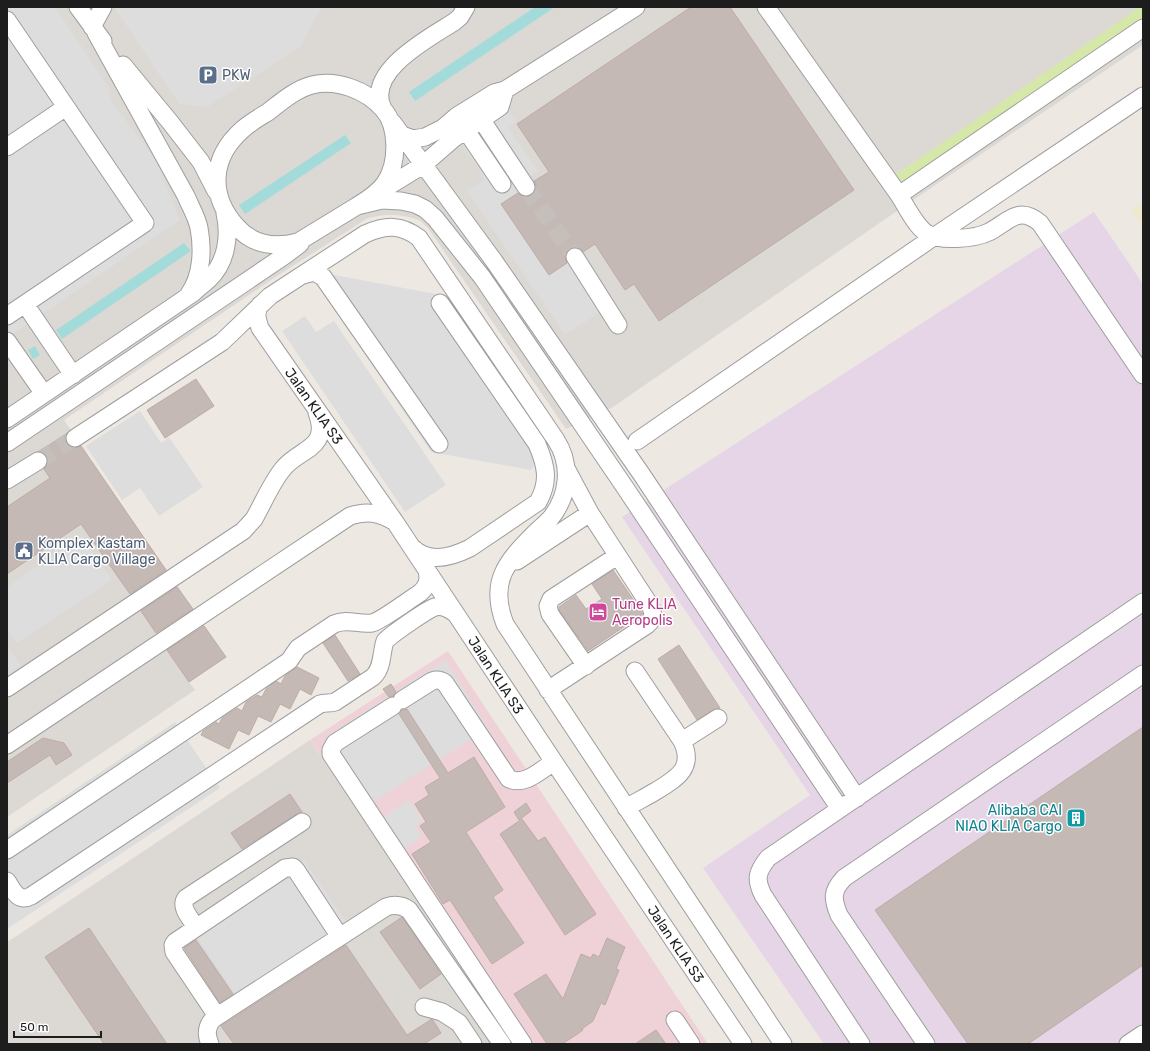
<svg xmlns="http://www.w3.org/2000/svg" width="1150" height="1051" font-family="Rubik,sans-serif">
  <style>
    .commercial { fill: #efd2d7 }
    .industrial { fill: #e6d5e7 }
    .airport { fill: #dcd8d4 }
    .farmland { fill: #ede8ce }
    .grass { fill: #d6e8a9 }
    .parking { fill: #ddd }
    .water { fill: #a3dbdb }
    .building { fill: #c5b9b6; stroke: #bfaba5 }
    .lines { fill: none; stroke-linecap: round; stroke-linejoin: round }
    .minor-tunnel { stroke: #c4bfbb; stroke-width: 17; stroke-dasharray: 17 8; stroke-linecap: butt }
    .minor-casing { stroke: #9e9e9e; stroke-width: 19 }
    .minor { stroke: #fff; stroke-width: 17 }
    .labels { text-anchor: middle; stroke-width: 3; stroke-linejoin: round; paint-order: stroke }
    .service-label { font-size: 14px; fill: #4e5e75; stroke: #fff; text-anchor: start }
    .street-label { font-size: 14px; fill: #1d1d1d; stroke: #fff }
    .hotel-label { font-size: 14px; fill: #b23c85; stroke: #fff; text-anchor: start }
    .culture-label { font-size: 14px; fill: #0d838f; stroke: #fff; text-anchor: end }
  </style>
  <rect width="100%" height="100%" fill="#eee8e3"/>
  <path class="commercial" d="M448,651L708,1044H518L310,740Z"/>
  <path class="industrial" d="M1094,212L1143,284V1044H824L703,868L810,795L622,517Z"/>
  <path class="airport" d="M7,7H1143V45L897,211L613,407L566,429L428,228L419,220L409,217L397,215H384L368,218L277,276L64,420L226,657L189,682L195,690L7,817Z
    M310,740L513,1044H7V940L9,941Z"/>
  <path class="farmland" d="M1143,203V227L1131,210Z"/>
  <path class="grass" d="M1140,7H1143V19L908,180L898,182L894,176Z"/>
  <path class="parking" d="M7,7H55L109,88L111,100L156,161L180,220L7,338Z
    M114,7H322L300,47L207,107L179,104Z
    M505,105L516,122L508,127L538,171L515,186L518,192L501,204L549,275L570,261L600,312L565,335L467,191L485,179L459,139Z
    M329,274L436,294L454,304L549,443L531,470L431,452L317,283Z
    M305,316L316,332L334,321L446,485L405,512L282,331Z
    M140,411L161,443L169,437L203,487L159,516L140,488L122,500L86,446Z
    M82,536L112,580L17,643L7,629V587Z
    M7,646L21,666L7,675Z
    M445,660L488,728L371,803L327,736Z
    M175,722L220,788L7,929V835Z
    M409,800L423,820L415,826L422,836L401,851L380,820Z
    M304,860L346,922L236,995L194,933Z"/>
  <path class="water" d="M535,7H555L415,101L409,92Z
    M345,135L351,143L245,214L239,205Z
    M184,243L191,251L62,339L56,330Z
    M35,346L40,355L33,359L28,350Z"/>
  <path class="building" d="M691,7H730L854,190L659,321L634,284L625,290L595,244L583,252L580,248L575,247L569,249L566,252L565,257L567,263L549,275L501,204L518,193L522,196L527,197L531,196L535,191L536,186L534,181L549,172L517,124Z
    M196,379L214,406L165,438L147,410Z
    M66,434L65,439L67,444L71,447L75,448L81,446L166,570L130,594L81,524L7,574V507L50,478L44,469L47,465L48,461L47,456L43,452L40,451Z
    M613,570L643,614L588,651L559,610V607L576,595L586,609L602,599L592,584Z
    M177,587L193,609L156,633L141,611Z
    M204,626L226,657L189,682L167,650Z
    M335,635L360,674L348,681L323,643Z
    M679,645L720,708L713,710L697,720L658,659Z
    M297,667L319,678L311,695L300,689L290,709L280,704L271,722L258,716L249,735L238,730L229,749L201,735L203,731L216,722L219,724L222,718L237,708L242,711L246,702L257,695L262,697L266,689L276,681L281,684L285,676Z
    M391,684L396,692L393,696L389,697L383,689Z
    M407,709L448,773L474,757L505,807L466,832L503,890L493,897L524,943L492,964L450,900L443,904L412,854L431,842L420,826L426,822L415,804L429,795L425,787L440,778L399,714L402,710Z
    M1143,727V965L1028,1044H968L875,910Z
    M43,738L64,743L72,755L56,765L50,755L7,783V762Z
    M290,794L302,812L297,814L242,849L231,833Z
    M526,803L531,811L519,820L514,812Z
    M522,819L538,841L545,837L596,914L565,935L500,834Z
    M402,917L441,974L420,989L380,932Z
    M89,928L167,1044H104L45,957Z
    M607,938L625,947L616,969L619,970L605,1005L601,1003L593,1021L582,1029L583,1030L576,1035L562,1044H547L514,994L546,974L563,999L581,954L591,958L593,954L599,957Z
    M196,940L233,994L220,1003L184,948Z
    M346,945L407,1035L432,1019L441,1033L424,1044H234L221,1026Z
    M656,1030L666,1044H635Z"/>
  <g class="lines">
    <path class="minor-tunnel" d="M526,187L575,257
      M38,461L75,438"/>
    <defs>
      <path id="minor" d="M78,7L103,41
        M766,7L899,195L1143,28
        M7,20L145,223L7,316
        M92,27L103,7
        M96,33L186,196C190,206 197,217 199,228C203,249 202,276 189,294
        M123,65L170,122L201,162L216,191
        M383,109C364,72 429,38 454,22L460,17L466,7
        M476,110L481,119L526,187
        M459,120L502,184
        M393,123L494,261L642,475L857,798
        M402,135L413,139L425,137L443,128L457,116L494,93L505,90L636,7
        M7,147L66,107
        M379,192L423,165L453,139L500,107L505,90
        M899,195C906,206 915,225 926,233C940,242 974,239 989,232C1008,222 1018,205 1040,223L1143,375
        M357,206C367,200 378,193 385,183C398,164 399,127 383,109C366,90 337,79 312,85C296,89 281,102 268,112C260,117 251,122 243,129C211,157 208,195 237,227C253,245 275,248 298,242L357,206L382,200L401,201L415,204L425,209L435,218L482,277L624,486L840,809
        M575,257L618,325
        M303,275L314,272L323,277L439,444
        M25,304L73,375
        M260,305C255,313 257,319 260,328L395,522L554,762L743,1044
        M7,341L44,394
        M7,419L193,293C198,288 204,284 209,279C227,262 230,235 225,213
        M75,438L222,342L270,296L365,234C386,225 401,224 419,238L556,440C572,465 569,496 550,519C545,524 539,529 534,534C505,563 489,583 505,624L783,1044
        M637,441L935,236L1143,96
        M7,443L284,256L300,244
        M7,480L38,461
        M413,548C429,564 452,557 470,548L538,502C550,481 546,465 537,444L440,303
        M517,561L590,513
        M586,666L550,614L548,606L551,599L617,556
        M635,671L682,741L718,718
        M7,688L243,531L254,519C263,503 271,484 282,470C298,448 331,450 317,413
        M548,690L647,625C653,620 654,615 651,607L590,513L567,470
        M402,700L432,681C438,679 441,680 445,683L509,779C526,786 540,770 554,762
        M393,706L335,743L331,750V754L523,1044
        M7,745L350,516C367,510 380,513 395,522
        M626,808C636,802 646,797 656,791C677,778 695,768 682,741
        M7,850L289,661L298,648L334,624C347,618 359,625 372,623C381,621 410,599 420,593C428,586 429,580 427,570
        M7,881C13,890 18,903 31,896L320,704C325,702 330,704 335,702L373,677C383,668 381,653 385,641C392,634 428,609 435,607C443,605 449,609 456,614
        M196,927C191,919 179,907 186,898L302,822
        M424,1007L442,1012L459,1023L473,1044
        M217,1016L174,952L173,945L175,942L285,868L293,867L296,870L340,937
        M675,1020L691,1044
        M210,1044C206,1035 206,1027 213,1019L386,907C395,904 402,905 409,910L502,1044
        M861,1044L763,895C755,879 757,872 768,858L1143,602
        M926,1044L839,915C832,898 832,891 844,878L1143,674
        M1128,1044L1143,1034"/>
    </defs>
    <use href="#minor" class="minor-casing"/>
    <use href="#minor" class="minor"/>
  </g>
  <defs>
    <symbol id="parking-square" viewBox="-11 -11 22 22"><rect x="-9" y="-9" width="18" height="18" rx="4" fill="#5c6f8a" stroke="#fff"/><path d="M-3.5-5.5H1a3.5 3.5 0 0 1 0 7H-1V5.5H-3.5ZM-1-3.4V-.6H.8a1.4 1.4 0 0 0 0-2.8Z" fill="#fff"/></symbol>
    <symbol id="civic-square" viewBox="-11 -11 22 22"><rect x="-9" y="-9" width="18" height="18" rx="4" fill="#5c6f8a" stroke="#fff"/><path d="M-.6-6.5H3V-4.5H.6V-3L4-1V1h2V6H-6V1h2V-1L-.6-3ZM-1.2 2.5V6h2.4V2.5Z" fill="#fff"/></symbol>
    <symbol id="hotel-square" viewBox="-11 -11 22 22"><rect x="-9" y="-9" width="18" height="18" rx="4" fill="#d1479c" stroke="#fff"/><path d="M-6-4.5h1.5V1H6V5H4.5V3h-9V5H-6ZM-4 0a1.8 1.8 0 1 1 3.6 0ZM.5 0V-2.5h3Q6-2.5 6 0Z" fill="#fff"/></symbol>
    <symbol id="building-square" viewBox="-11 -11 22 22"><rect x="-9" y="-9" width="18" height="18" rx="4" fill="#0f9aa8" stroke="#fff"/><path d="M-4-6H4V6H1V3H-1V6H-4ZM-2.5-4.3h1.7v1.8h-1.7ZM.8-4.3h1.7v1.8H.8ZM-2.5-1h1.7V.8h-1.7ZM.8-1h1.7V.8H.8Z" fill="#fff"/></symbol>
  </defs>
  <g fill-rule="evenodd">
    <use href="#parking-square" x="197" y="64" width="22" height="22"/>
    <use href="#civic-square" x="13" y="540" width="22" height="22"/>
    <use href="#hotel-square" x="587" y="601" width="22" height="22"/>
    <use href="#building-square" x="1065" y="807" width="22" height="22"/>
  </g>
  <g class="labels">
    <g class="service-label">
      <text x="222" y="80">PKW</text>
      <text x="38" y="548">Komplex Kastam<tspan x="38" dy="16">KLIA Cargo Village</tspan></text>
    </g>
    <g class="street-label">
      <text transform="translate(314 406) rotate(55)" y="5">Jalan KLIA S3</text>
      <text transform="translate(496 675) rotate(57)" y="5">Jalan KLIA S3</text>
      <text transform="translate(676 944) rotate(56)" y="5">Jalan KLIA S3</text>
    </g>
    <g class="hotel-label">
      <text x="612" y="609">Tune KLIA<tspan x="612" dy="16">Aeropolis</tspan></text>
    </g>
    <g class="culture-label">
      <text x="1062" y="815">Alibaba CAI<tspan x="1062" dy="16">NIAO KLIA Cargo</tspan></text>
    </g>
  </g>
  <rect width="1150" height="1051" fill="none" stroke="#1d1d1d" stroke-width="16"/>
  <path d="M14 1031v6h87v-6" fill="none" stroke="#1d1d1d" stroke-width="2"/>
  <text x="20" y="1031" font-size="12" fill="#1d1d1d" stroke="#ffffff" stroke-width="3" paint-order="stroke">50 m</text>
</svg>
